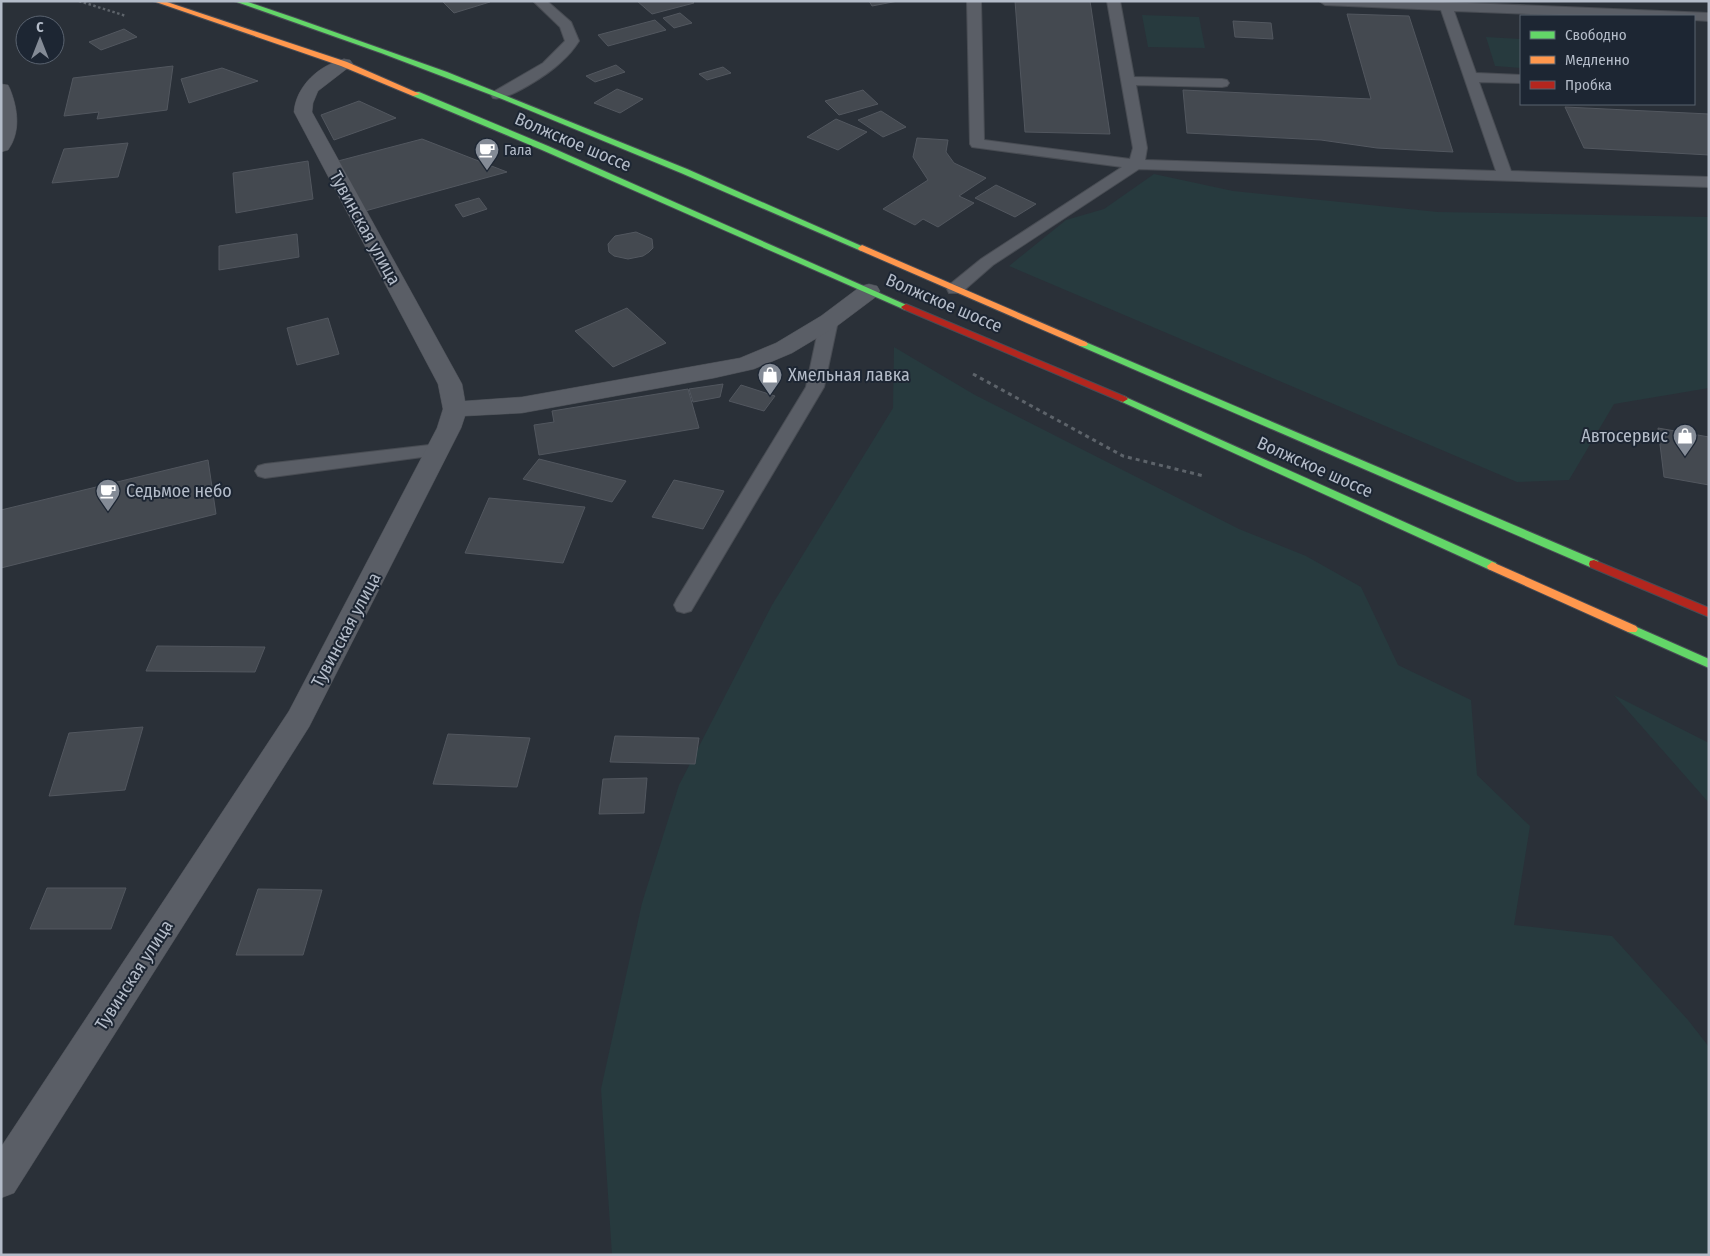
<svg xmlns="http://www.w3.org/2000/svg" width="1710" height="1256" font-family="'Fira Sans Condensed',sans-serif">
  <style>
    .green { fill: #273a3e }
    .building { fill: #444950; stroke: #52575f }
    .lines { fill: none; stroke-linecap: round; stroke-linejoin: round }
    .lane-casing { stroke: #484c53; stroke-width: 2 }
    .street-casing { stroke: #484c53; stroke-width: 1 }
    .fast-casing { stroke: #484c55; stroke-width: 2 }
    .slow-casing { stroke: #484c55; stroke-width: 2 }
    .jam-casing { stroke: #484c55; stroke-width: 2 }
    .path-far1 { stroke: #5d636a; stroke-width: 2.5; stroke-dasharray: 2.5 2.5; stroke-linecap: butt }
    .path { stroke: #5d636a; stroke-width: 3; stroke-dasharray: 4 4; stroke-linecap: butt }
    .lane { fill: #5a5e66; fill-rule: evenodd }
    .street { fill: #5a5e66; fill-rule: evenodd }
    .fast { fill: #63d668; fill-rule: evenodd }
    .slow { fill: #ff974d; fill-rule: evenodd }
    .jam { fill: #b3261e; fill-rule: evenodd }
    .labels { text-anchor: middle; stroke-width: 4; stroke-linejoin: round; paint-order: stroke }
    .far-poi-label { font-size: 15px; fill: #b4bcc9; stroke: #1d2633; text-anchor: start }
    .street-label { font-size: 18px; fill: #b4bcc9; stroke: #1d2633 }
    .poi-label { font-size: 18px; fill: #b4bcc9; stroke: #1d2633; text-anchor: start }
  </style>
  <rect width="100%" height="100%" fill="#2a3038"/>
  <path class="green" d="M1142,15L1199,17L1205,48L1148,47Z
    M1486,37L1521,39V68L1495,66Z
    M1154,174L1233,191L1438,212L1709,217V388L1614,404L1569,480L1517,482L1009,266L1066,220L1104,209Z
    M894,347L975,395L1239,529L1306,556L1361,587L1398,665L1471,700L1477,775L1530,826L1514,925L1612,936L1688,1020L1709,1047V1255H612L601,1089L642,903L679,785L772,605L893,408Z
    M1614,695L1709,743V803Z"/>
  <path class="building" d="M442,1H489L490,2L454,13Z
    M637,1H692L694,3L652,14Z
    M869,1H898L872,6Z
    M1015,1H1090L1110,134L1025,132Z
    M680,13L692,23L674,28L663,18Z
    M1347,14L1409,16L1453,152L1377,148L1321,140L1187,133L1183,90L1371,99Z
    M655,20L666,30L608,46L598,35Z
    M1233,21L1271,23L1273,39L1235,37Z
    M124,29L137,37L101,50L89,42Z
    M616,65L625,72L595,82L586,76Z
    M173,66L167,110L97,119L99,112L64,116L73,78Z
    M723,67L731,73L707,80L699,74Z
    M222,68L258,81L189,103L181,79Z
    M617,89L643,99L620,113L594,103Z
    M863,90L878,104L839,115L825,101Z
    M359,101L396,118L334,140L321,115Z
    M1565,107L1709,114V155L1584,148Z
    M881,111L906,127L883,137L858,120Z
    M836,119L867,132L838,150L807,137Z
    M917,138L948,140L946,152L954,163L986,178L959,196L974,203L938,227L923,219L915,225L883,209L928,180L913,157Z
    M422,139L507,172L365,211L338,161Z
    M128,143L118,177L52,183L64,149Z
    M308,161L313,199L236,213L233,173Z
    M996,185L1036,204L1015,217L975,198Z
    M479,198L487,209L463,217L455,205Z
    M636,232L652,239L653,248L649,252L643,256L628,259L614,256L609,252L608,244L615,236Z
    M297,234L299,257L219,270V246Z
    M627,308L666,343L613,367L575,331Z
    M328,318L339,354L297,365L287,328Z
    M723,384L720,397L693,402L689,389Z
    M741,385L775,396L764,411L729,401Z
    M688,389L699,428L539,455L534,425L554,422L552,411Z
    M1658,428L1709,437V485L1664,477Z
    M539,459L626,481L612,502L523,479Z
    M208,460L216,514L1,568V510Z
    M674,480L724,491L703,529L652,517Z
    M489,498L585,507L563,563L465,553Z
    M157,646L265,647L255,672L146,671Z
    M143,727L125,790L49,796L69,733Z
    M448,734L530,738L517,787L433,784Z
    M615,736L699,738L695,764L610,762Z
    M647,778L644,813L599,814L603,779Z
    M47,888H126L111,929H30Z
    M258,889L322,890L303,955H236Z"/>
  <g class="lines">
    <defs>
      <path id="lane" d="M533,1H547L571,22L579,41C574,49 568,56 561,62C550,73 507,102 493,98L491,95L493,92L543,63L565,41L560,27Z
        M967,1H981L984,140L1130,159L1133,148L1107,1H1120L1134,77L1222,79L1227,80L1229,83L1227,86L1222,87L1136,85L1147,148L1145,160L1496,171L1441,10L1325,5L1319,1H1421L1709,13V21L1694,20V16H1585L1454,11L1476,73L1521,75V83L1479,82L1511,171L1709,177V187L1139,169L993,265L961,293H949L947,289L949,285L981,259L1122,167L972,147L970,144Z
        M829,316L835,317L838,321L824,387L691,611L684,613L677,611L674,605L677,599L806,387L820,321L823,317Z
        M438,444L445,446L447,450L445,454L265,478L258,476L255,471L258,466L265,464Z"/>
      <path id="street" d="M344,59L350,60L353,64L318,91L313,103L312,112L462,384L465,401L522,397L740,358L776,343L821,316L861,286L869,284L877,286L880,291L877,296L837,326L792,353L754,369L714,378L522,413L465,416L461,428L309,727L14,1193L1,1198V1147L289,711L437,428L443,409L438,384L294,112C296,86 319,65 344,59Z
        M1,84L8,85L10,89C18,109 21,132 8,150L1,152Z"/>
      <path id="fast" d="M234,1H245L295,18L447,72L687,169L866,248L862,251L859,250L681,173L502,99L381,53Z
        M413,92H419L548,146L911,307L906,310L903,309L542,150L413,96Z
        M1083,341L1598,561L1599,564L1598,567H1590L1080,346L1078,344Z
        M1123,396L1496,563L1497,566L1492,570L1488,569L1120,401L1118,399Z
        M1632,625L1709,659V668L1628,632L1626,629L1628,626Z"/>
      <path id="slow" d="M153,1H164L347,62L420,94L413,96L341,66Z
        M862,245L1086,342L1088,344L1086,346H1080L859,250L858,248Z
        M1492,562L1636,626L1638,629L1636,632H1628L1488,569L1487,566Z"/>
      <path id="jam" d="M906,304L1126,397L1128,399L1123,402L1120,401L903,309L901,307Z
        M1594,560L1709,608V617L1590,567L1589,564L1590,561Z"/>
    </defs>
    <use href="#lane" class="lane-casing"/>
    <use href="#street" class="street-casing"/>
    <use href="#fast" class="fast-casing"/>
    <use href="#slow" class="slow-casing"/>
    <use href="#jam" class="jam-casing"/>
    <path class="path-far1" d="M79,1L126,16"/>
    <path class="path" d="M973,374L1123,456L1204,476"/>
    <use href="#lane" class="lane"/>
    <use href="#street" class="street"/>
    <use href="#fast" class="fast"/>
    <use href="#slow" class="slow"/>
    <use href="#jam" class="jam"/>
  </g>
  <defs>
    <symbol id="cafe-pin" viewBox="-11 -11 22 30"><path d="M0 17L-7.5 6A9.5 9.5 0 1 1 7.5 6Z" fill="#848b96" stroke="#1d2633"/><path d="M-5.5-4.5H6V0H3Q3 3.5 0 3.5H-2.5Q-5.5 3.5-5.5 0ZM3-3.2v2h1.7v-2ZM-6 4.5H4V6H-6Z" fill="#fff"/></symbol>
    <symbol id="shop-pin" viewBox="-11 -11 22 30"><path d="M0 17L-7.5 6A9.5 9.5 0 1 1 7.5 6Z" fill="#848b96" stroke="#1d2633"/><path d="M-5-2.5h2.3a2.7 3.5 0 0 1 5.4 0H5L5.5 6h-11ZM-1.5-2.5h3a1.5 2.3 0 0 0-3 0Z" fill="#fff"/></symbol>
  </defs>
  <g fill-rule="evenodd">
    <use href="#cafe-pin" x="473" y="136" width="28" height="38"/>
    <use href="#shop-pin" x="756" y="361" width="28" height="38"/>
    <use href="#shop-pin" x="1671" y="422" width="28" height="38"/>
    <use href="#cafe-pin" x="94" y="477" width="28" height="38"/>
  </g>
  <g class="labels">
    <g class="far-poi-label">
      <text x="504" y="155">Гала</text>
    </g>
    <g class="street-label">
      <text transform="translate(573 142) rotate(23)" y="6">Волжское шоссе</text>
      <text transform="translate(365 228) rotate(61)" y="6">Тувинская улица</text>
      <text transform="translate(944 303) rotate(23)" y="6">Волжское шоссе</text>
      <text transform="translate(1315 467) rotate(24)" y="6">Волжское шоссе</text>
      <text transform="translate(346 630) rotate(-62)" y="6">Тувинская улица</text>
      <text transform="translate(134 975) rotate(-57)" y="6">Тувинская улица</text>
    </g>
    <g class="poi-label">
      <text x="788" y="381">Хмельная лавка</text>
      <text x="1668" y="442" text-anchor="end">Автосервис</text>
      <text x="126" y="497">Седьмое небо</text>
    </g>
  </g>
  <rect width="1710" height="1256" fill="none" stroke="#b4bcc9" stroke-width="5"/>
  <rect x="1520" y="15" width="175" height="90" fill="#1d2633" stroke="#59626f"/>
  <rect x="1530" y="31" width="25" height="8" fill="#63d668" stroke="#59626f"/>
  <text x="1565" y="40" font-size="15" fill="#b4bcc9">Свободно</text>
  <rect x="1530" y="56" width="25" height="8" fill="#ff974d" stroke="#59626f"/>
  <text x="1565" y="65" font-size="15" fill="#b4bcc9">Медленно</text>
  <rect x="1530" y="81" width="25" height="8" fill="#b3261e" stroke="#59626f"/>
  <text x="1565" y="90" font-size="15" fill="#b4bcc9">Пробка</text>
  <g transform="translate(40 40)"><circle r="24" fill="#1d2633" stroke="#59626f"/>
  <path d="M0-4L9 19L0 12L-9 19Z" fill="#848b96"/>
  <text y="-8" font-size="14" font-weight="bold" text-anchor="middle" fill="#b4bcc9">С</text>
  </g>
</svg>
